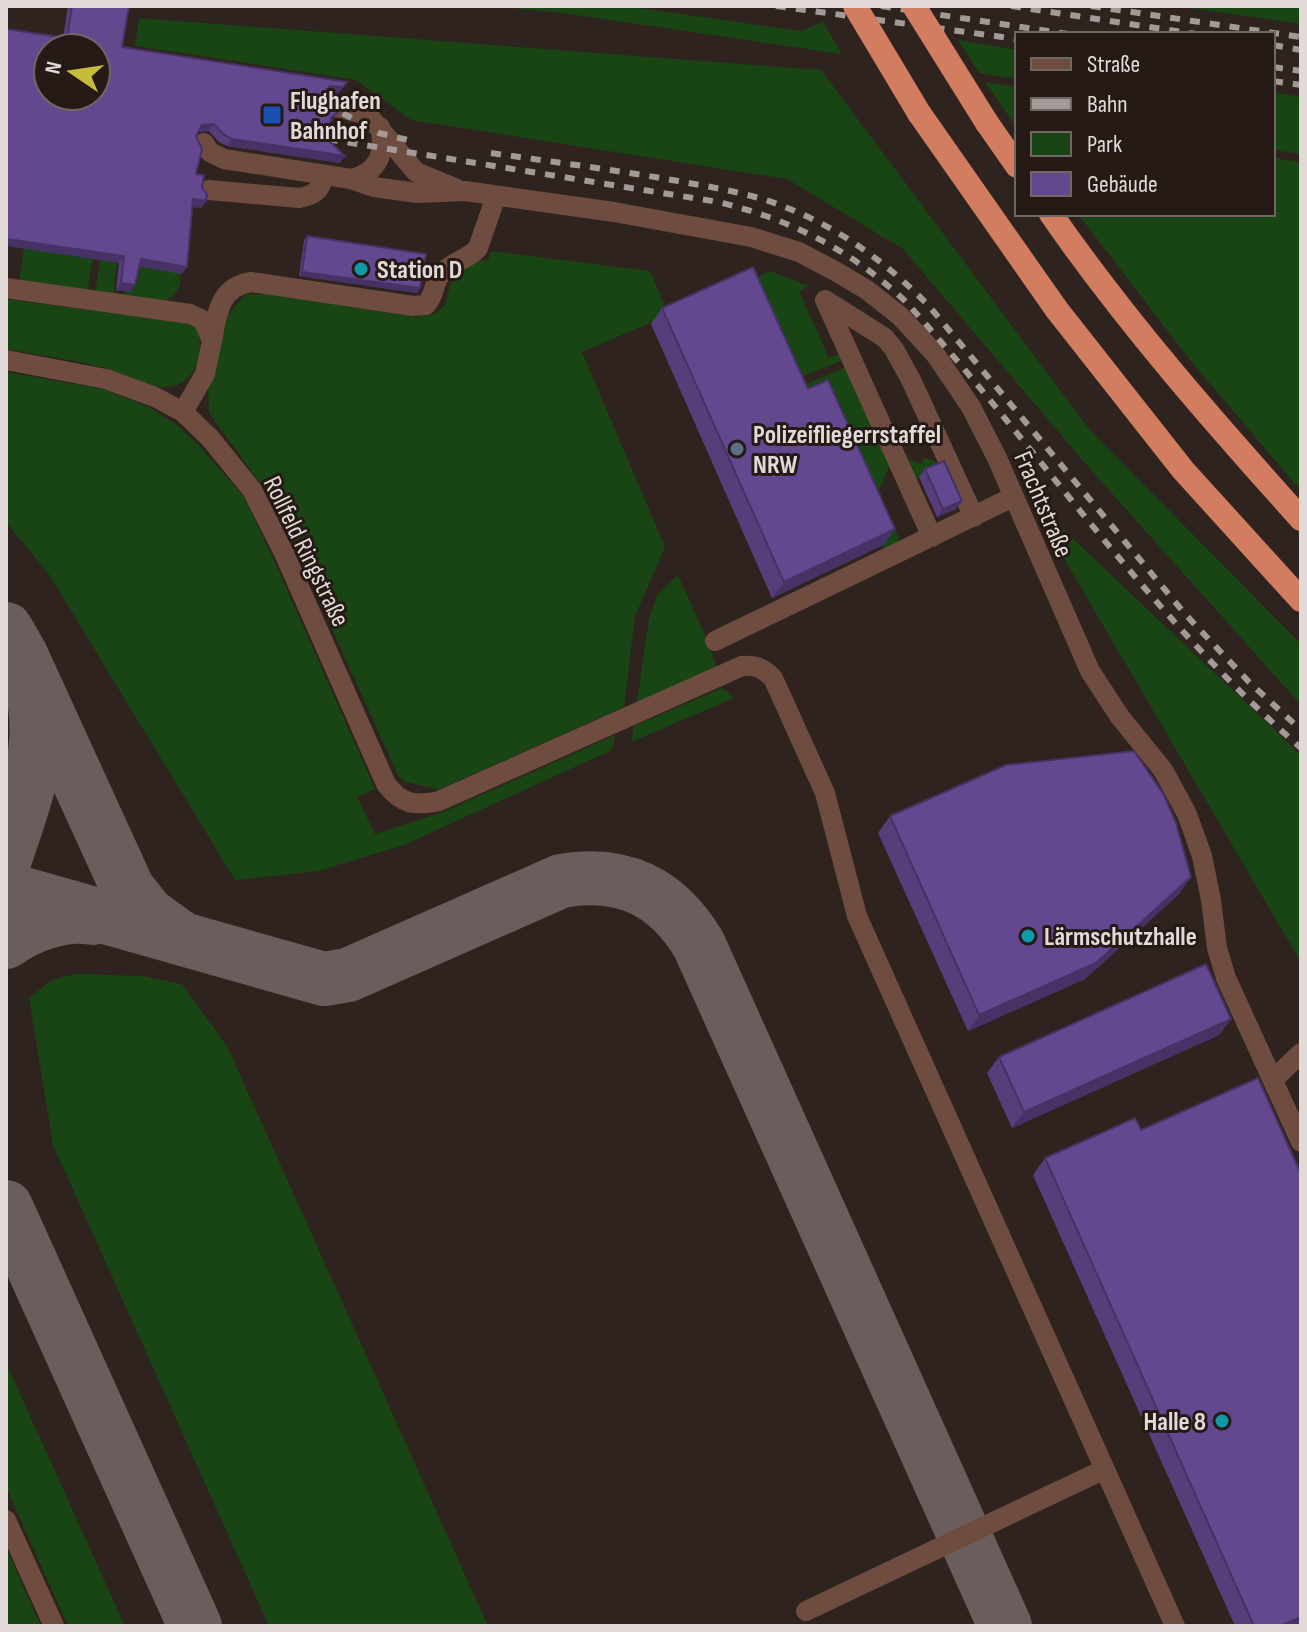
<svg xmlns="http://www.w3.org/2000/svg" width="1307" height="1632" font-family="'Sofia Sans Condensed',sans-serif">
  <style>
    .green { fill: #194414 }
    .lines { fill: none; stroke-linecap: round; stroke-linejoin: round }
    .taxiway { stroke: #695e5b; stroke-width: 54 }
    .minor { stroke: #6f4c40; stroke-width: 20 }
    .highway { stroke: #d27c60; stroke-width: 24 }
    .rail { stroke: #a39a97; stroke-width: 6; stroke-dasharray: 10 10; stroke-linecap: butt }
    .highway-bridge { stroke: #d27c60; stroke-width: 24 }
    .wall { fill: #563e7b }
    .shaded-wall { fill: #463264 }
    .building { fill: #64488f; stroke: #463264; stroke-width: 2; fill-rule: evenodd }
    .transit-dot { fill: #1a4fb4; stroke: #251a16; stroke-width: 3 }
    .culture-dot { fill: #0f9aa8; stroke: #251a16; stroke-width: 3 }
    .service-dot { fill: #5c6f8a; stroke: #251a16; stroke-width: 3 }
    .labels { text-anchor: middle; stroke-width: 6; stroke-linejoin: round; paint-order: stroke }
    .poi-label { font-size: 26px; font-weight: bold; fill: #e1dad7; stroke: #251a16; text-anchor: start }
    .street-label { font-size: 26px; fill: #e1dad7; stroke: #251a16 }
  </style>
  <rect width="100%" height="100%" fill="#2f231f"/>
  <path class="green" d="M490,6H625L801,31L823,22L842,54L562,13Z
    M1176,6H1301V24Z
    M139,18L821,70L1090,430L1301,644V705L1090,469L903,249L787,179L411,120L356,80L135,46Z
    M958,40L1017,50V79L979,73Z
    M985,82L1017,87V128Z
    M1273,92L1301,97V154L1273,150Z
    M1273,158L1301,162V491L1190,360L1078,214H1273Z
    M24,248L93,259L87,292L19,282Z
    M491,251L650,271L669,315L582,352L665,547L635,616L624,707L440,789L405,782L398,775L295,547L261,484L209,413L208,388L228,315L245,295L265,294L417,317L435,314L445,305L452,279L476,260H488Z
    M100,260L117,262L114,286L115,292L121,294L130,291L135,265L180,273C183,288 174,298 161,302L95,293Z
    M770,271L809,286L799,291L829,358L842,353L848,358L786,383L742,285Z
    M6,299L184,323L196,328C208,352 195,387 164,387C147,387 127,375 111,370C77,360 41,355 6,349Z
    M851,365L890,464L879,491L900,541L884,549L816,397L799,387Z
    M6,372L103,389L149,407L177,425L202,449L244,497L273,558L375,789L357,797L375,834L443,812L615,735L612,750L404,845L318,871L235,880L48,573L6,522Z
    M924,457L945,466L916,479L906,458L921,464Z
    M1026,494L1301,755V959H1299Z
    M678,575L702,628L717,667L637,702L649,619L657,595Z
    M722,688L734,698L631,742L634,726Z
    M75,974L143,976L182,984L228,1048L488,1626H269L53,1145L29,998L52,980Z
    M6,1363L125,1626H68L6,1487Z
    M6,1548L41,1626H6Z"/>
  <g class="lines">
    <path class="taxiway" d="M6,629L21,655L128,889L148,914L177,935
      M6,856C23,804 44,755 34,699
      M6,889L324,979L348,975L561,881C622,870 667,891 699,945L1005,1626
      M6,942C29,925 64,913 93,918
      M6,1207L195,1626"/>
    <path class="minor" d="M329,105L368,115L416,172L457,189
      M204,143L210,152L224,159L351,179L374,187L417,193L465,191L614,212L751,237L799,252L835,271L867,290L900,316L935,354L971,407L997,458L1090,671L1120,717L1163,770L1187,814L1202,856L1211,900L1217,948L1226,978L1301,1142
      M351,179C378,173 386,153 380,127
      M209,190L299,198C314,195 321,191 324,175
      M6,288L190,314L203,320L212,341L205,374L183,412
      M212,341C217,314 219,287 251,282L413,306L426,305C436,293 433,284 440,275C450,262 468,260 478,248L496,196
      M6,360L106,379L155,397L183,412L210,438L252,490L284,553L386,784C402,805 415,806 439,801L742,666C756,665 763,668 773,678L825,793L857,916L1175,1626
      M932,537L825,300L885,338L894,349L911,380L974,517
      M715,641L1013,497
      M1273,1080L1301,1053
      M6,1520L54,1626
      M806,1611L1103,1470"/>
    <path class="highway" d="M919,113L1057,310L1183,470L1301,600
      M987,123L1017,166
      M1051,214C1126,322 1213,421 1301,519"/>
    <path class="rail" d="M776,6L1017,39
      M881,6L1068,34
      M1011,6L1196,34
      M1091,6L1301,37
      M1273,45L1301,50
      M1273,67L1301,71
      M1273,81L1301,85
      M304,104L337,110L379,133L416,142
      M308,136L718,202C790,219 851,250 905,301C1038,448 1150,617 1301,748
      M491,153C554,162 616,170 678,181C716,188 755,194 790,209C844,231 889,265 929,306L1186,615L1249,682L1301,730"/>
    <path class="highway-bridge" d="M855,6L919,113
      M914,6L987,123"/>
  </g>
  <path class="wall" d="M68,6H129L122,47L347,82L338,94L325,93L322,97L324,107L333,120L330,122L326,138L340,163L227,146L219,142L209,131L198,132L196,136V174L206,201L201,208L193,207L182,274L139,266L130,292L116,290L119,263L63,38Z
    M307,236L420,288L417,293L299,276L304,240Z
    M662,308L808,389L895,529L883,545L772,598L651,324Z
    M925,469L956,509L937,517L919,477Z
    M890,816L1179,894L1085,979L968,1031L878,833Z
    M1231,1019L1219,1035L1012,1128L987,1073L999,1057Z
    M1141,1130L1301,1626H1235L1033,1175L1045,1158Z"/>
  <path class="shaded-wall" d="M330,86L343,87L338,94L325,93L316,103Z
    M214,124L209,131L198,132L202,125Z
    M232,139L345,156L340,163L227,146Z
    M193,199L206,201L201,208L188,206Z
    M8,239L124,256L119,263L6,246Z
    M141,259L187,267L182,274L136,266Z
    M302,272L420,288L417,293L299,276Z
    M121,283L135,285L130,292L116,290Z
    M962,501L956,509L937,517L943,509Z
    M895,529L883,545L772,598L784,582Z
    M1191,877L1179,894L1085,979L968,1031L979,1015Z
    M1231,1019L1219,1035L1012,1128L1024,1112Z
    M1301,1617V1626H1280Z"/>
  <path class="building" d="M72,6H129L122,47L347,82L343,87L330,86L321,95L324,107L338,112L331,118L326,138L345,156L232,139L224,135L214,124L202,125L196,136L202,149L196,174L204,175L202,188L207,194L206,201L193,199L187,267L141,259L135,285L121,283L124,256L8,239L6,248V29L67,38ZM48,48H96V96H48Z
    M307,236L426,254L420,288L302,272Z
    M753,267L808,389L828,380L895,529L784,582L662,308Z
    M944,461L962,501L943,509L925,469Z
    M1134,751L1164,795L1176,823L1191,877L1096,963L979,1015L890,816L1006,765Z
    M1206,964L1231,1019L1024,1112L999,1057Z
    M1258,1078L1301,1174V1617L1280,1626H1254L1045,1158L1135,1118L1141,1130Z"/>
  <rect class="transit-dot" x="262" y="105" width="20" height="20" rx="4"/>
  <g class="culture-dot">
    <circle cx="361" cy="269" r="8"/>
    <circle cx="1028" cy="936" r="8"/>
    <circle cx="1222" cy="1421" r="8"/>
  </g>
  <circle class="service-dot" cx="737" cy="449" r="8"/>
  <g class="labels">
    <g class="poi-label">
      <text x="290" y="109">Flughafen<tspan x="290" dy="30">Bahnhof</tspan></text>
      <text x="377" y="278">Station D</text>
      <text x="753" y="443">Polizeifliegerrstaffel<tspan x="753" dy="30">NRW</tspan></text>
      <text x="1044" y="945">Lärmschutzhalle</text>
      <text x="1206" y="1430" text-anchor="end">Halle 8</text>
    </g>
    <g class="street-label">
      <text transform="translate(1044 504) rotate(67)" y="9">Frachtstraße</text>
      <text transform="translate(307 551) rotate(64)" y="9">Rollfeld Ringstraße</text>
    </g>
  </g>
  <rect width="1307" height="1632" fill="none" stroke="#e1dad7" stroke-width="16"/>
  <rect x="1015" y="32" width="260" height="184" fill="#251a16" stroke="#706763" stroke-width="2"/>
  <rect x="1031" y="58" width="40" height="12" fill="#6f4c40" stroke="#706763" stroke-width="2"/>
  <text x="1087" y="72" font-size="24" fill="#e1dad7">Straße</text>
  <rect x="1031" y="98" width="40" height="12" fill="#a39a97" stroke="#706763" stroke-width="2"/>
  <text x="1087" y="112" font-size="24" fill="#e1dad7">Bahn</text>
  <rect x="1031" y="132" width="40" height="24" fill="#194414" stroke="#706763" stroke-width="2"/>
  <text x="1087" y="152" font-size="24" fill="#e1dad7">Park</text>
  <rect x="1031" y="172" width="40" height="24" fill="#64488f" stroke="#706763" stroke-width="2"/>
  <text x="1087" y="192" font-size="24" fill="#e1dad7">Gebäude</text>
  <g transform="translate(72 72) rotate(283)"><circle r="38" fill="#251a16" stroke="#706763" stroke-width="2"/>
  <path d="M0-6L14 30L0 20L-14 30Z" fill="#c6bc3c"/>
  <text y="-12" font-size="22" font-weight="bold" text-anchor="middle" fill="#e1dad7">N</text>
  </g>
</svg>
